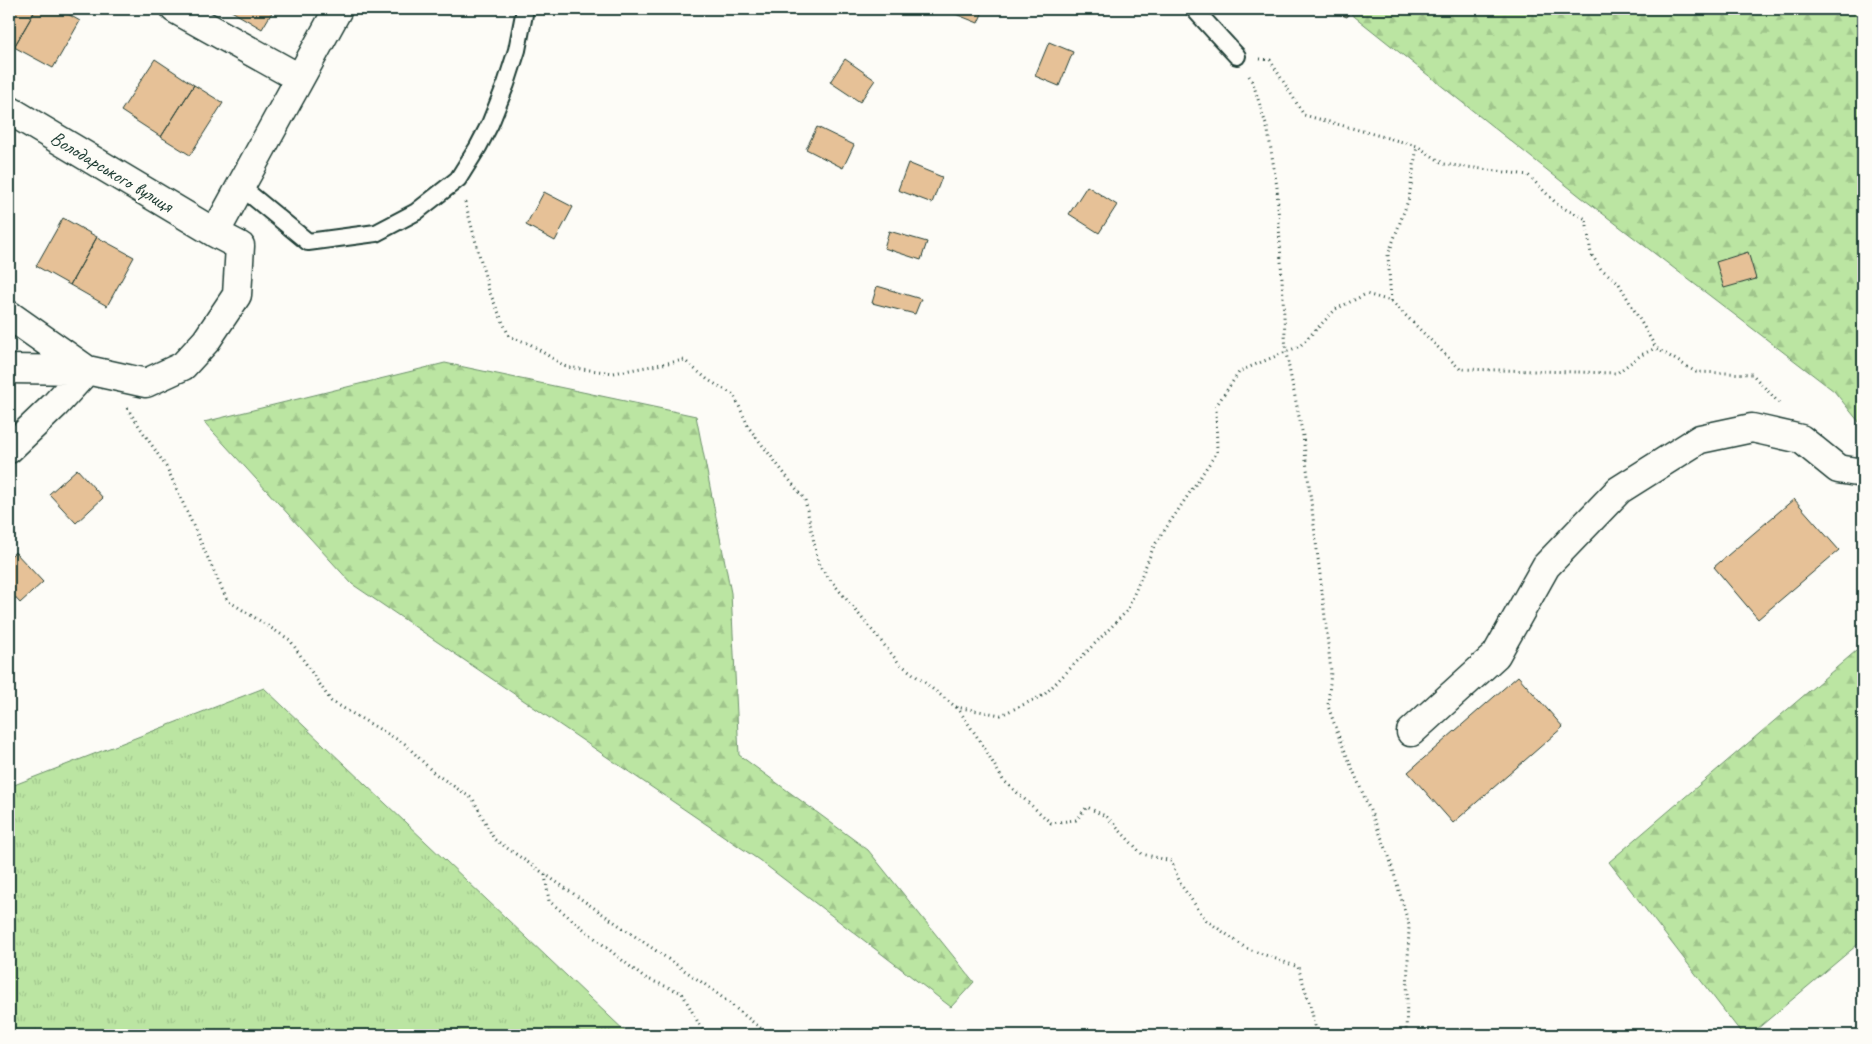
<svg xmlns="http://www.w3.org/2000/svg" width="1872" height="1044" font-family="Caveat,sans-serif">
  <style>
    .grass { fill: url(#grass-tufts); stroke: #6d916b }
    .forest { fill: url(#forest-firs); stroke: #6d916b }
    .building { fill: #e6c197; stroke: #1f3d34 }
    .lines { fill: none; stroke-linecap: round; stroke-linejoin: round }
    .service-casing { stroke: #1f3d34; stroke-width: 20 }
    .minor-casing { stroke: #1f3d34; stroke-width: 31 }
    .path { stroke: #1f3d34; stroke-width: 3; stroke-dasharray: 1 4; stroke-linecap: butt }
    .service { stroke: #fdfcf7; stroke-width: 16 }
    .minor { stroke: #fdfcf7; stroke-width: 28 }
    .labels { text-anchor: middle; stroke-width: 4.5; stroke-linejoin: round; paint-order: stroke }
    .street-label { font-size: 20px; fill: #1f3d34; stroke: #fdfcf7 }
  </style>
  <defs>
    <pattern id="grass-tufts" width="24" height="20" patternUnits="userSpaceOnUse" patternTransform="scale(1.25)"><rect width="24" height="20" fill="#bbe5a2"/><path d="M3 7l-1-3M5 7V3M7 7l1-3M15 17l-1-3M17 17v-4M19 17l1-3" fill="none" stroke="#a0c58c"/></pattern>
    <pattern id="forest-firs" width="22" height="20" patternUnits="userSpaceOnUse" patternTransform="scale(1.25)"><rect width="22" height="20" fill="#bbe5a2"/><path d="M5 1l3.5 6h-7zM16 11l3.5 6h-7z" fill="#a0c58c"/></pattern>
  </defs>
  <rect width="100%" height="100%" fill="#fdfcf7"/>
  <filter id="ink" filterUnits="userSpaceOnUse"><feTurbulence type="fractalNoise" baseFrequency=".02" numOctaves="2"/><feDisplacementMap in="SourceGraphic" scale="10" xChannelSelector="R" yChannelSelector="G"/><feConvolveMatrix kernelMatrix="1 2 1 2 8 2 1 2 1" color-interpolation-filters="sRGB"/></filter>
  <g filter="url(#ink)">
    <path class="grass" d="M264,688L629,1035H9V787Z"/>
    <path class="forest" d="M1345,9H1863V427L1834,391L1581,197Z
      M445,363L696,416L731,593L739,755L868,850L974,982L951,1007L759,860L352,584L204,422Z
      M1863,645V940L1750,1035H1743L1609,862Z"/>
    <path class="building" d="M9,9H36L14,47L9,44Z
      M36,9H59L80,21L53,68L14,47Z
      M228,9H274L262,29Z
      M949,9H984L978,23L948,11Z
      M1326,9H1350L1347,17Z
      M1049,42L1073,52L1059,86L1035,76Z
      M155,59L194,85L161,137L121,111Z
      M845,59L875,80L860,102L830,82Z
      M194,85L223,103L190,155L161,137Z
      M817,127L854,145L843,168L806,149Z
      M908,163L942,177L932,203L898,190Z
      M1087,186L1117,205L1099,233L1069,214Z
      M544,192L573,207L555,241L526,225Z
      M63,218L97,237L70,285L36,266Z
      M889,231L927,242L921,260L884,248Z
      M97,237L134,257L107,306L70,285Z
      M1748,252L1756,279L1724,288L1716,262Z
      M877,286L921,299L915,314L872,303Z
      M77,469L103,498L76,523L49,494Z
      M1794,499L1839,550L1758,619L1714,567Z
      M15,552L43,582L20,603L9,591V558Z
      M1518,676L1563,727L1453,823L1408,772Z"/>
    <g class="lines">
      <defs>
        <path id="service" d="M1194,9L1237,56
          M240,186L308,242L376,233L416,212L458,179L478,147L490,124L506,84L517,50L525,9"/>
        <path id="minor" d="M175,9L299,78
          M9,110L215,233
          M9,315L87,370
          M9,369L87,370L146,383L183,366L206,341L237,295L240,246L215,233L338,9
          M9,449L55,405L87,370
          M1411,732L1496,655L1546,566L1619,490L1700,439L1752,428L1801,439L1838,469L1863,473"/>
      </defs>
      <use href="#service" class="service-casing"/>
      <use href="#minor" class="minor-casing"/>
      <path class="path" d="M1260,59L1270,60L1304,115L1417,146L1444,164L1528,175L1559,206L1586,219L1591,254L1601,269L1618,282L1656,348L1696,372L1752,374L1780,404
        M1249,76L1253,83L1268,131L1277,187L1286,353L1303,436L1322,591L1331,671L1328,706L1339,737L1388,853L1409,925L1406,1035
        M465,202L489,291L509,336L530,344L566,367L614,373L684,360L708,380L734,395L749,428L805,500L819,566L899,663L956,707L1001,715L1044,695L1127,611L1154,546L1217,452L1216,406L1240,371L1300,346L1336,309L1366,294L1391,301L1460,369L1617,373L1641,355L1656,348
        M1391,301L1388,255L1409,198L1417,146
        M127,408L167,468L227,600L290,640L331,701L405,744L434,773L473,799L494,839L713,990L769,1035
        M957,707L982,744L1003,780L1051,823L1076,820L1087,807L1107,817L1142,854L1171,861L1181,885L1206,920L1246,948L1298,967L1311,1008L1317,1035
        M545,875L549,901L643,977L682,993L705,1035"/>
      <use href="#service" class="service"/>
      <use href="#minor" class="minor"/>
    </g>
  </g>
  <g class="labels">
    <g class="street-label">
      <text transform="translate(112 171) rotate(31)" y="7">Володарського вулиця</text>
    </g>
  </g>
  <rect width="1872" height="1044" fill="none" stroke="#fdfcf7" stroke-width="30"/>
  <rect x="15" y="15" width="1842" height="1014" fill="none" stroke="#1f3d34" stroke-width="2" filter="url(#ink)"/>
</svg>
